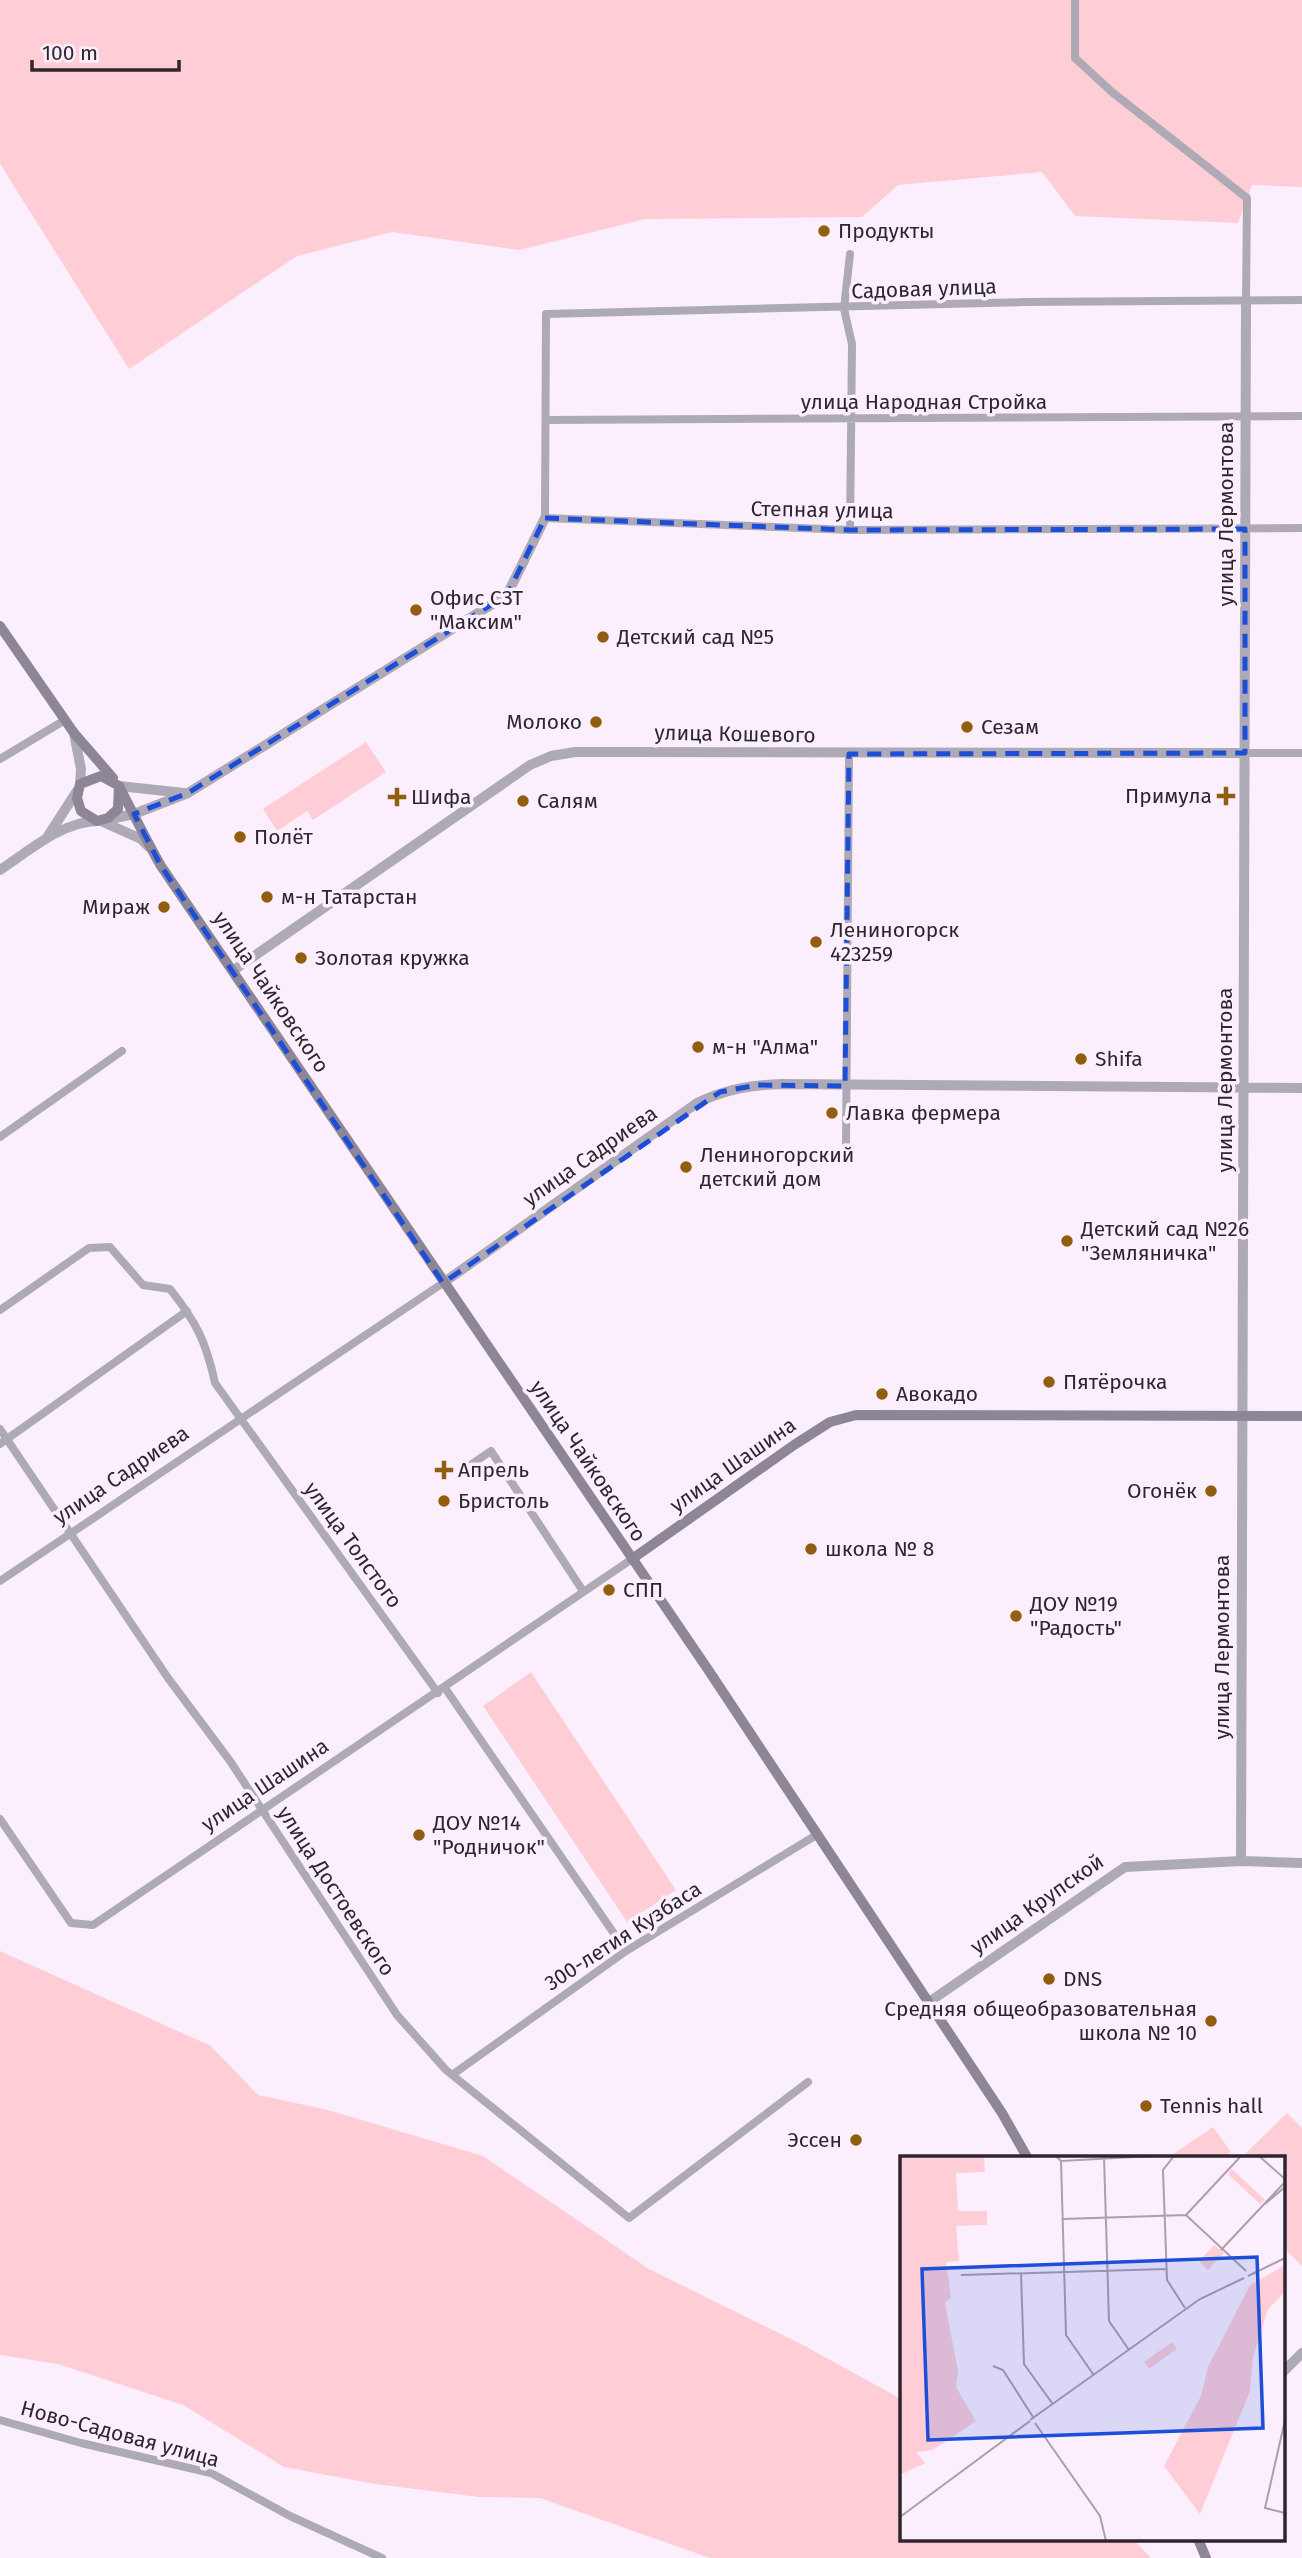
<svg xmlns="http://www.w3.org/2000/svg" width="1302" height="2558" font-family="'Fira Sans',sans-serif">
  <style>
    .green { fill: #fecdd6 }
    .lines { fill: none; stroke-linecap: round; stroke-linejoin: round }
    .minor { stroke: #aeaab5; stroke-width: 8 }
    .tertiary { stroke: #aeaab5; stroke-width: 10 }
    .secondary { stroke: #8c8697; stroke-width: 10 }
    .marked { fill: none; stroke: #1d4ed8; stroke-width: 5; stroke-dasharray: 14 9; stroke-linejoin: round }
    .poi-dot { fill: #905e0c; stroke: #fceffd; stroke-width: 2.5 }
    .labels { text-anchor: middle; stroke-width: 7; stroke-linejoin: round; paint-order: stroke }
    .poi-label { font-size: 21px; fill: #2e262f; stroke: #fceffd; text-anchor: start }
    .street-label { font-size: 21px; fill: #2e262f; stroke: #fceffd }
    .inset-road { fill: none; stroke: #aa9fab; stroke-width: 2 }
    .view { fill: #1d4ed8; fill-opacity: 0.15; stroke: #1d4ed8; stroke-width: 3.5 }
    .inset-edge { fill: none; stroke: #2e262f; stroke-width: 3.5 }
  </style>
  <rect width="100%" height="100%" fill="#fceffd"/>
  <path class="green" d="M0,0H1302V187L1252,185L1238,223L1075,216L1042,172L898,185L862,217L646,219L519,250L392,232L297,256L129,369L0,164Z
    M366,742L386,772L313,820L307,811L277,831L263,809Z
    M531,1672L676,1890L627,1922L483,1706Z
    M0,1951L211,2046L258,2095L328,2110L483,2156L649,2269L803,2345L901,2399V2539H1133L1151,2558H710L540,2498L479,2497L375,2484L284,2467L183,2405L58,2364L0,2355Z
    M1287,2113L1302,2128V2266L1283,2247V2157H1242Z
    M1213,2127L1231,2152L1224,2157H1169Z"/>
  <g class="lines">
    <path class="minor" d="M1075,0V58L1112,92L1247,198L1246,300
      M1302,300L1024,302L546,314L545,518L850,530L1302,528
      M546,420L1302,416
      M850,530L852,344L844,309L850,254
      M1245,753H1302
      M0,759L65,720
      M0,1137L122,1051
      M846,1147L849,754
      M0,1310L89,1248L110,1247L143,1285L170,1289C196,1322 206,1341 215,1383L438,1693
      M0,1429L168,1678L230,1761L397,2015L446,2070L629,2218L808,2082
      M0,1444L187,1311
      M469,1466L491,1451L583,1591
      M0,1581L443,1283
      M445,1688L626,1951
      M0,1819L71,1923L93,1925L632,1559
      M452,2075L626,1951L818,1834
      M0,2420L81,2443L211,2473L290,2516L382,2558"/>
    <path class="tertiary" d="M74,733L81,769L80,784
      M119,786L184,793
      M105,820L134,814L188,793L507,595L545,518
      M101,821L141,839L149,847
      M48,836L77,791
      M0,870C29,851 61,822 97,821
      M234,970L530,765L551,756L575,752H614L1245,753
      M443,1283L697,1103C726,1089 751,1085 782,1084L1302,1088
      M1241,1861L1246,300
      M929,2002L1125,1867L1241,1861L1302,1863
      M1283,2372L1302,2353"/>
    <path class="secondary" d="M0,626L74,733L113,778
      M119,786L118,809L108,818L97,821L81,811L77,798L80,784L101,776L119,786C133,813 146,840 161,866L709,1671L1002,2113L1027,2157
      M632,1559L794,1445L830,1422L856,1415L1302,1416
      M1198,2539L1206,2558"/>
  </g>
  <path class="marked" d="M545,518L850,530L1245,529V753L849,754L845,1086L757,1085L720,1092L443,1283L161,866L134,814L188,793L507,595Z"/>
  <g class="poi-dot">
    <circle cx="824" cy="231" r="7"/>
    <circle cx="416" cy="610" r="7"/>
    <circle cx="603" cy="637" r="7"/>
    <circle cx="596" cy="722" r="7"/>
    <circle cx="967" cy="727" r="7"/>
    <path d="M1222.5 785.5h7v7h7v7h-7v7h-7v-7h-7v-7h7z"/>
    <path d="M393.5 786.5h7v7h7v7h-7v7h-7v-7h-7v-7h7z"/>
    <circle cx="523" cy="801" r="7"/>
    <circle cx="240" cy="837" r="7"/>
    <circle cx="267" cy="897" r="7"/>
    <circle cx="164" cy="907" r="7"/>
    <circle cx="816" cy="942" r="7"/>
    <circle cx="301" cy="958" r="7"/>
    <circle cx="698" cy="1047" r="7"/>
    <circle cx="1081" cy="1059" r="7"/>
    <circle cx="832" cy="1113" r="7"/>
    <circle cx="686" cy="1167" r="7"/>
    <circle cx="1067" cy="1241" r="7"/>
    <circle cx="1049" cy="1382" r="7"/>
    <circle cx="882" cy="1394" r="7"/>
    <path d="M440.5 1459.5h7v7h7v7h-7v7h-7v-7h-7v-7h7z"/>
    <circle cx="1211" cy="1491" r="7"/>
    <circle cx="444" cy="1501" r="7"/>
    <circle cx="811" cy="1549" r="7"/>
    <circle cx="609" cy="1590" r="7"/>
    <circle cx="1016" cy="1616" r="7"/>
    <circle cx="419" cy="1835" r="7"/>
    <circle cx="1049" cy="1979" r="7"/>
    <circle cx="1211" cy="2021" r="7"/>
    <circle cx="1146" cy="2106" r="7"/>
    <circle cx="856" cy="2140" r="7"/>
  </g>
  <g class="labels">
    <g class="poi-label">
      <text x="838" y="238">Продукты</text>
      <text x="430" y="605">Офис СЗТ<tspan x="430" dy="24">"Максим"</tspan></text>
      <text x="617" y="644">Детский сад №5</text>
      <text x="582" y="729" text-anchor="end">Молоко</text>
      <text x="981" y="734">Сезам</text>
      <text x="1212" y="803" text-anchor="end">Примула</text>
      <text x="411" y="804">Шифа</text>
      <text x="537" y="808">Салям</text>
      <text x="254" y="844">Полёт</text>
      <text x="281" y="904">м-н Татарстан</text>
      <text x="150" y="914" text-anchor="end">Мираж</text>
      <text x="830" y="937">Лениногорск<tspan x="830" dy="24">423259</tspan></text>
      <text x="315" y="965">Золотая кружка</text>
      <text x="712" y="1054">м-н "Алма"</text>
      <text x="1095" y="1066">Shifa</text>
      <text x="846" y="1120">Лавка фермера</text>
      <text x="700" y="1162">Лениногорский<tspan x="700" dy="24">детский дом</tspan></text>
      <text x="1081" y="1236">Детский сад №26<tspan x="1081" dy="24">"Земляничка"</tspan></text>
      <text x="1063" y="1389">Пятёрочка</text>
      <text x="896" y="1401">Авокадо</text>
      <text x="458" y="1477">Апрель</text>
      <text x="1197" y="1498" text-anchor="end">Огонёк</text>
      <text x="458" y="1508">Бристоль</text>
      <text x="825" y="1556">школа № 8</text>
      <text x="623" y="1597">СПП</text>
      <text x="1030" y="1611">ДОУ №19<tspan x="1030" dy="24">"Радость"</tspan></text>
      <text x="433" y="1830">ДОУ №14<tspan x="433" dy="24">"Родничок"</tspan></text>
      <text x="1063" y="1986">DNS</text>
      <text x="1197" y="2016" text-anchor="end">Средняя общеобразовательная<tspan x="1197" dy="24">школа № 10</tspan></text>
      <text x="1160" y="2113">Tennis hall</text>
      <text x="842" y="2147" text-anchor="end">Эссен</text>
    </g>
    <g class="street-label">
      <text transform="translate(924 289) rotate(-2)" y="7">Садовая улица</text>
      <text x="924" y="409">улица Народная Стройка</text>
      <text transform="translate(822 510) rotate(1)" y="7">Степная улица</text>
      <text transform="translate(1226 514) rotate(-90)" y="7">улица Лермонтова</text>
      <text transform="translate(735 734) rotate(1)" y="7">улица Кошевого</text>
      <text transform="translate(271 992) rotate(56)" y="7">улица Чайковского</text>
      <text transform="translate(1225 1080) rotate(-90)" y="7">улица Лермонтова</text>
      <text transform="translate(590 1156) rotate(-35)" y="7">улица Садриева</text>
      <text transform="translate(588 1461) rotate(56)" y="7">улица Чайковского</text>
      <text transform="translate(733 1465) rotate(-35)" y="7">улица Шашина</text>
      <text transform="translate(121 1475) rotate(-34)" y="7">улица Садриева</text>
      <text transform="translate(353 1545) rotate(54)" y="7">улица Толстого</text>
      <text transform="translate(1222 1647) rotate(-90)" y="7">улица Лермонтова</text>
      <text transform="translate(265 1785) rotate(-34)" y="7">улица Шашина</text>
      <text transform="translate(336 1891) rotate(57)" y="7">улица Достоевского</text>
      <text transform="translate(1037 1904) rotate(-35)" y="7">улица Крупской</text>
      <text transform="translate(623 1936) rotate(-33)" y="7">300-летия Кузбаса</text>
      <text transform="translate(120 2434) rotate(15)" y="7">Ново-Садовая улица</text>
    </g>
  </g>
  <g transform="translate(900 2156)">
    <rect width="385" height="385" fill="#fceffd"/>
    <path d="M0,0H84L85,16L56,17L58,55H87V69L56,70L59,105L46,106L51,142L45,147L58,215L56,231L76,265L33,294L16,296L25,307L0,319ZM332,13L365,44L360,48L328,18ZM314,89L324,97L308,114L299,105ZM385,109V136L368,153L353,201L350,235L300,358L264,310L301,240L308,211L350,129ZM272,186L277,193L249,213L244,206Z" fill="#fecdd6"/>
    <path class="inset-road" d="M156,0L161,5L253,0M204,0L209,165L229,194M274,0L263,14L267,124L285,152M359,0L385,23M161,5L166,179L193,218M365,48L385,31M286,59L346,115M163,63L286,59L341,0M321,94L385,26M121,117L124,208L152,247M61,119L266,113M348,120L385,102M93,210L103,214L133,261M130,264L300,143L344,122M385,264L365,352L385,357M135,267L200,360L206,385M0,361L130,265"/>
    <path class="view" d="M357,101L363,272L28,284L22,113Z"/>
    <rect width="385" height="385" class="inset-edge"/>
  </g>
  <path d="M32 60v10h147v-10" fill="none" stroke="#2e262f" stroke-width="3.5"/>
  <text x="42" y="60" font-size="21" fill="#2e262f" stroke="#fceffd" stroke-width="5" paint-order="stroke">100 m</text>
</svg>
